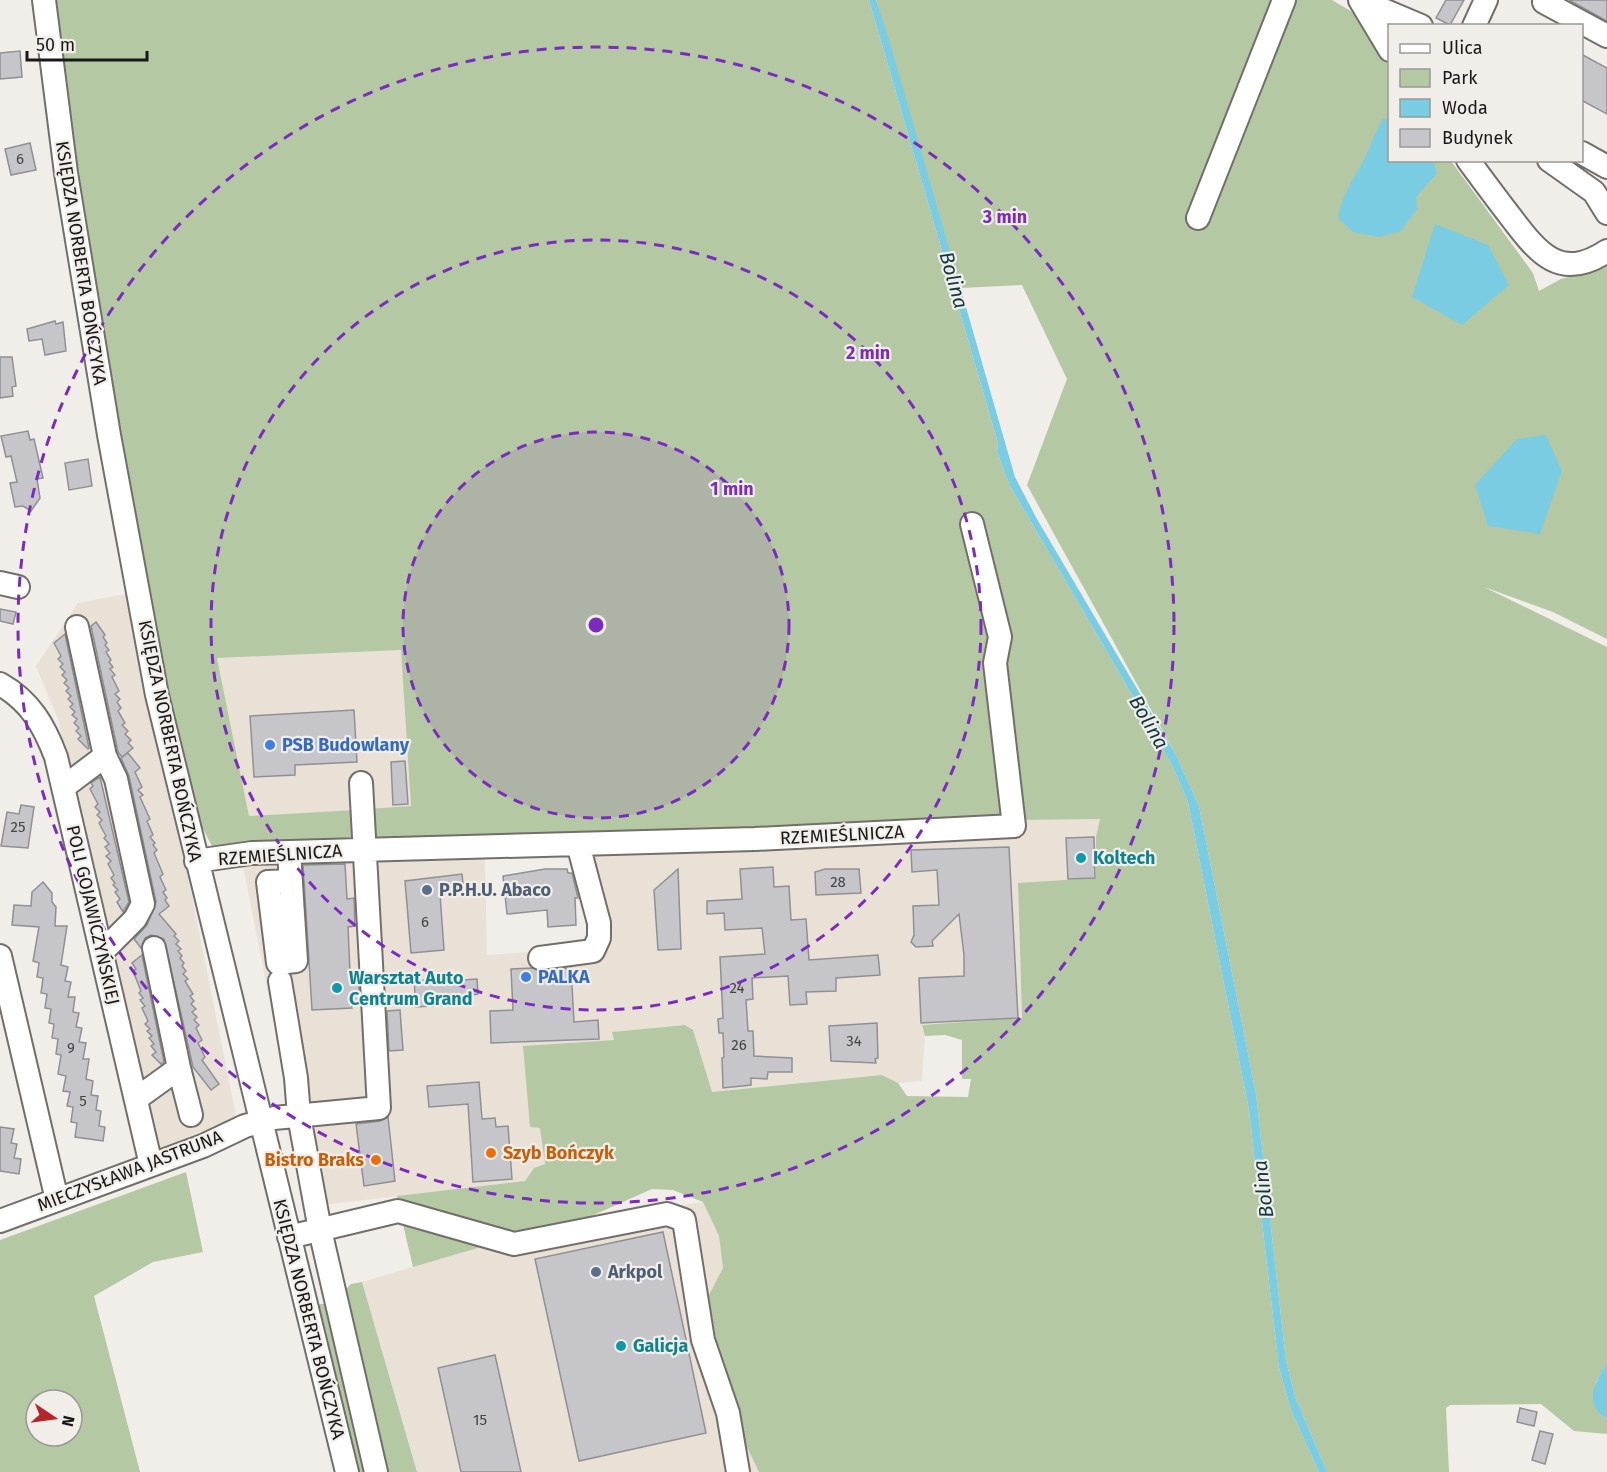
<svg xmlns="http://www.w3.org/2000/svg" width="1607" height="1472" font-family="'Fira Sans',sans-serif">
  <style>
    .built { fill: #e9e1d6 }
    .green { fill: #b4c8a3; fill-rule: evenodd }
    .water { fill: #7acce3 }
    .building { fill: #c5c5ca; stroke: #909094; stroke-width: 1.5 }
    .lines { fill: none; stroke-linecap: round; stroke-linejoin: round }
    .minor-casing { stroke: #726f6b; stroke-width: 26 }
    .minor { stroke: #fff; stroke-width: 22 }
    .ring { fill: none; stroke: #7b2cbf; stroke-width: 3; stroke-dasharray: 10 8 }
    .shop-dot { fill: #3f7fe0; stroke: #f1ede9; stroke-width: 2 }
    .culture-dot { fill: #0f9aa8; stroke: #f1ede9; stroke-width: 2 }
    .service-dot { fill: #5c6f8a; stroke: #f1ede9; stroke-width: 2 }
    .food-dot { fill: #e8710a; stroke: #f1ede9; stroke-width: 2 }
    .labels { text-anchor: middle; stroke-width: 4.5; stroke-linejoin: round; paint-order: stroke }
    .number-label { font-size: 15px; fill: #454344 }
    .street-label { font-size: 18px; fill: #1a1817; stroke: #f1ede9 }
    .shop-label { font-size: 18px; font-weight: bold; fill: #366cbe; stroke: #f1ede9; text-anchor: start }
    .culture-label { font-size: 18px; font-weight: bold; fill: #0d838f; stroke: #f1ede9; text-anchor: start }
    .service-label { font-size: 18px; font-weight: bold; fill: #4e5e75; stroke: #f1ede9; text-anchor: start }
    .food-label { font-size: 18px; font-weight: bold; fill: #c56008; stroke: #f1ede9; text-anchor: start }
    .water-label { font-size: 20px; font-style: italic; fill: #0f3741; stroke: #f1ede9 }
    .centre { fill: #7b2cbf; stroke: #f1ede9; stroke-width: 3 }
    .ring-label { font-size: 18px; text-anchor: middle; font-weight: bold; fill: #7b2cbf; stroke: #f1ede9; stroke-width: 4.5; stroke-linejoin: round; paint-order: stroke }
  </style>
  <rect width="100%" height="100%" fill="#f1ede9"/>
  <path class="built" d="M131,593L237,1121L155,1153L58,719L36,666L78,603Z
    M402,650L411,807L249,816L217,658Z
    M1100,819L1096,837L1097,878L1018,884L1022,1019L922,1025L925,1036L922,1081L898,1083L882,1075L711,1092L693,1030L685,1025L613,1032L614,1040L524,1046L530,1127H540L545,1164L534,1168L525,1181L306,1207L287,1090L243,865L485,857L487,955L588,948L595,926L575,852L1023,820Z
    M703,1202L719,1236L723,1268L769,1472H417L362,1282L516,1236L580,1221Z"/>
  <path class="green" d="M56,0H869L998,443L997,452L1010,486L1155,734L1173,767L1188,802L1249,1110L1279,1368L1291,1410L1319,1472H759L746,1445L731,1386L714,1349L713,1320L707,1299L723,1268L719,1236L703,1202L673,1190L652,1189L580,1221L516,1236L400,1207L397,1196L525,1181L534,1168L545,1164L540,1128L530,1127L523,1046L614,1040L612,1032L685,1025L693,1030L712,1092L882,1075L898,1083L907,1096L968,1097L971,1079H962V1040L945,1035L925,1036L922,1025L1022,1018L1018,883L1096,878V837L1100,819L1023,820L1019,811L965,822L373,839L368,809L411,806L401,650L217,658L249,816L355,810L353,835L349,839L213,848L199,821L169,693L122,445L67,115Z
    M876,0H1332L1354,13L1389,66L1390,160L1451,161L1533,273L1539,291L1561,279L1607,267V639L1553,612L1484,587L1607,647V1362L1596,1382L1603,1417L1607,1419V1434L1574,1431L1541,1404L1450,1405L1446,1408L1449,1472H1327L1296,1399L1286,1361L1256,1094L1199,806L1175,753L1027,485L1067,379L1022,285L960,288Z
    M186,1172L203,1252L153,1262L94,1296L140,1472H0V1240ZM36,1400H72V1436H36Z
    M401,1216L491,1244L413,1267Z
    M362,1282L417,1472H385L341,1295L351,1284Z
    M320,1304H326L368,1472H356L316,1307Z"/>
  <path class="water" d="M869,0H876L889,40L1015,477L1037,519L1175,753L1199,806L1256,1094L1286,1361L1296,1399L1327,1472H1319L1291,1410L1279,1368L1249,1110L1188,802L1173,767L1155,734L1010,486L997,452L998,443Z
    M1389,118L1390,160L1433,161L1437,173L1416,197L1417,209L1401,231L1379,237L1353,232L1338,218C1342,191 1359,173 1369,149C1373,138 1377,129 1383,119Z
    M1435,224L1488,245L1509,285L1462,325L1412,297Z
    M1546,435L1562,471L1540,534L1488,526L1475,485L1517,439Z
    M1607,1362V1419C1582,1404 1596,1381 1607,1362Z"/>
  <path class="building" d="M1446,0H1464L1450,25L1436,18Z
    M1569,0H1607V21Z
    M20,51L22,77L0,79V53Z
    M1581,54L1607,68V114L1581,100Z
    M30,143L36,170L11,175L5,149Z
    M55,321L56,324L63,322L66,351L45,355L42,339L29,341L27,329Z
    M0,357H12L16,386L12,387L13,396L0,398Z
    M28,431L30,440L34,439L43,478L37,479L40,498L31,511L23,506L15,507L10,483L17,482L11,456L6,457L1,436Z
    M88,459L92,486L69,490L65,463Z
    M0,609L16,612L13,624L0,621Z
    M96,622L105,635L103,637L107,643L105,645L109,650L106,652L111,660L109,662L113,667L110,669L115,675L112,677L119,691L115,694L120,699L117,702L121,708L118,711L125,723L122,725L128,731L125,734L131,740L128,743L133,748L122,757L118,752L91,626Z
    M65,634L89,748L88,749L78,739L81,736L76,731L79,728L74,723L77,719L72,715L75,712L70,707L73,704L68,699L71,696L66,691L69,688L64,683L67,680L62,675L65,672L60,667L63,664L58,659L61,656L54,643Z
    M354,710L357,762L295,765V775L254,777L250,716Z
    M128,753L140,768L135,772L142,787L138,790L143,795L140,797L150,819L147,821L153,835L150,837L155,843L153,845L157,850L154,853L163,874L160,877L166,890L163,892L167,898L165,900L169,906L159,914L176,934L174,936L179,941L176,944L181,949L178,951L182,956L180,958L184,963L182,966L186,971L183,974L188,979L185,981L193,994L190,996L194,1001L191,1004L196,1009L192,1012L197,1017L194,1020L199,1025L196,1028L202,1040L198,1043L205,1057L202,1060L219,1084L211,1090L193,1067L164,939L151,935L145,938L141,948L134,939L147,925L156,902L129,776L121,758Z
    M405,761L408,804L393,805L391,762Z
    M100,777L129,902L123,912L117,902L120,899L115,892L118,890L113,885L115,883L111,878L114,875L108,864L111,861L106,856L110,853L105,847L109,844L104,838L106,836L99,823L102,820L97,815L100,812L95,807L98,804L90,789L93,786L91,783Z
    M21,805L34,807L28,848L1,846L7,812L19,814Z
    M1094,837L1095,878L1068,879L1066,838Z
    M1009,847L1018,1018L921,1023L919,978L964,976V955L959,914L932,941L933,946L916,947L911,942L914,935L913,906L939,905L937,870L912,872L911,850Z
    M345,864L347,899L354,898L355,926L348,927L350,973H358L360,1003H351L352,1008L312,1010L303,865Z
    M773,867L774,887L789,886L791,920L806,919L809,960L878,955L880,975L836,978V991L806,992L807,1004L790,1005L788,976L752,978L753,999L746,1000L748,1031H753L754,1056L792,1058V1072H768L767,1079L751,1078V1085L723,1088L722,1058L724,1057L723,1033H719L718,1019L723,1018L720,957L765,954L762,928L725,930L724,913L707,914V901L742,899L740,869Z
    M545,869H567L568,873H572L578,898H575L576,925L548,927L547,910L507,914L503,876Z
    M678,869L681,949L658,950L654,890Z
    M825,869H859L861,893L816,895L815,872Z
    M462,874L464,893L440,894L444,950L411,953L405,881Z
    M43,882L52,893V902L56,907L55,926H67L61,965L68,967L65,981L71,982L68,997H75L73,1012L79,1013L76,1027L82,1028L79,1042L86,1043L83,1059H89L86,1079L93,1081L91,1095L98,1096L96,1110L101,1111L99,1126L105,1127L103,1141L75,1137L77,1123L71,1122L73,1107L67,1106L70,1092L63,1091L66,1076L58,1074L61,1055L56,1054L58,1039L52,1038L54,1024L49,1023L51,1009L45,1008L47,994L41,993L43,978L37,977L39,963L33,961L39,927L12,925L14,905L31,906L32,892Z
    M142,955L164,1062L161,1064L152,1055L156,1052L151,1046L154,1044L149,1038L152,1036L147,1031L150,1029L145,1024L148,1021L142,1008L145,1006L140,1000L143,998L139,993L141,991L133,971L136,969L132,963Z
    M532,968L542,971L571,968L574,1022L598,1020L599,1039L491,1043L490,1011L513,1010L511,969Z
    M447,979V981L477,979L478,994L448,998L449,1005L416,1007L414,981Z
    M400,1010L403,1050L389,1051L387,1011Z
    M877,1023L878,1058L875,1059L876,1063L831,1061L829,1026Z
    M479,1082L482,1119L495,1118L496,1127L508,1126L512,1179L473,1182L468,1104L429,1107L427,1086Z
    M388,1117L395,1181L364,1186L356,1124L380,1121Z
    M0,1127L14,1129L11,1143L17,1144L14,1158L21,1159L19,1174L0,1171Z
    M663,1232L706,1433L579,1461L535,1259Z
    M495,1355L521,1472H461L438,1368Z
    M1520,1408L1537,1412L1534,1426L1517,1422Z
    M1540,1431L1553,1434L1545,1464L1532,1460Z"/>
  <g class="lines">
    <defs>
      <path id="minor" d="M44,0L66,173L109,435L157,695L347,1472
        M1360,0L1390,50
        M1362,1L1421,26
        M1544,2L1607,36
        M1474,26L1486,0
        M1582,153L1607,167
        M1468,160C1482,179 1496,198 1510,216C1538,253 1560,282 1607,251
        M1549,160L1594,192L1607,213
        M1198,218L1284,0
        M0,583L18,587
        M0,684C30,701 44,725 56,757L151,1165
        M64,787L105,756L77,627
        M289,852L296,961L278,963L268,882L291,881
        M196,861L252,853L755,839L1014,826L995,663L1000,637L972,524
        M102,952L135,919L143,904L116,779L105,756
        M0,956L57,1200
        M540,958L593,951L599,938V923L578,844
        M280,981L296,1078L299,1116L320,1230L376,1472
        M179,1068L191,1115
        M136,1099L179,1068L154,948
        M0,1221L203,1146L245,1126L274,1118L379,1108L361,783
        M289,1237L398,1211L514,1244L667,1214L684,1220L703,1340L728,1413L738,1472"/>
    </defs>
    <use href="#minor" class="minor-casing"/>
    <use href="#minor" class="minor"/>
  </g>
  <circle cx="596" cy="625" r="193" fill="#7b2cbf" fill-opacity=".12"/>
  <g class="ring">
    <circle cx="596" cy="625" r="193"/>
    <circle cx="596" cy="625" r="385"/>
    <circle cx="596" cy="625" r="578"/>
  </g>
  <g class="shop-dot">
    <circle cx="270" cy="745" r="6"/>
    <circle cx="526" cy="977" r="6"/>
  </g>
  <g class="culture-dot">
    <circle cx="1081" cy="858" r="6"/>
    <circle cx="337" cy="988" r="6"/>
    <circle cx="621" cy="1346" r="6"/>
  </g>
  <g class="service-dot">
    <circle cx="427" cy="890" r="6"/>
    <circle cx="596" cy="1272" r="6"/>
  </g>
  <g class="food-dot">
    <circle cx="491" cy="1153" r="6"/>
    <circle cx="376" cy="1160" r="6"/>
  </g>
  <g class="labels">
    <g class="number-label">
      <text x="20" y="164">6</text>
      <text x="18" y="832">25</text>
      <text x="838" y="887">28</text>
      <text x="425" y="927">6</text>
      <text x="737" y="993">24</text>
      <text x="854" y="1046">34</text>
      <text x="739" y="1050">26</text>
      <text x="71" y="1053">9</text>
      <text x="83" y="1106">5</text>
      <text x="480" y="1425">15</text>
    </g>
    <g class="street-label">
      <text transform="translate(81 263) rotate(81)" y="6">KSIĘDZA NORBERTA BOŃCZYKA</text>
      <text transform="translate(170 741) rotate(78)" y="6">KSIĘDZA NORBERTA BOŃCZYKA</text>
      <text transform="translate(842 835) rotate(-3)" y="6">RZEMIEŚLNICZA</text>
      <text transform="translate(280 855) rotate(-4)" y="6">RZEMIEŚLNICZA</text>
      <text transform="translate(93 915) rotate(77)" y="6">POLI GOJAWICZYŃSKIEJ</text>
      <text transform="translate(130 1171) rotate(-21)" y="6">MIECZYSŁAWA JASTRUNA</text>
      <text transform="translate(309 1319) rotate(76)" y="6">KSIĘDZA NORBERTA BOŃCZYKA</text>
    </g>
    <g class="shop-label">
      <text x="282" y="751">PSB Budowlany</text>
      <text x="538" y="983">PALKA</text>
    </g>
    <g class="culture-label">
      <text x="1093" y="864">Koltech</text>
      <text x="349" y="984">Warsztat Auto<tspan x="349" dy="21">Centrum Grand</tspan></text>
      <text x="633" y="1352">Galicja</text>
    </g>
    <g class="service-label">
      <text x="439" y="896">P.P.H.U. Abaco</text>
      <text x="608" y="1278">Arkpol</text>
    </g>
    <g class="food-label">
      <text x="503" y="1159">Szyb Bończyk</text>
      <text x="364" y="1166" text-anchor="end">Bistro Braks</text>
    </g>
    <g class="water-label">
      <text transform="translate(954 280) rotate(74)" y="7">Bolina</text>
      <text transform="translate(1149 722) rotate(60)" y="7">Bolina</text>
      <text transform="translate(1263 1189) rotate(-97)" y="7">Bolina</text>
    </g>
  </g>
  <circle cx="596" cy="625" r="9" class="centre"/>
  <g class="ring-label">
    <text x="1005" y="223">3 min</text>
    <text x="868" y="359">2 min</text>
    <text x="732" y="495">1 min</text>
  </g>
  <rect x="1388" y="24" width="195" height="138" fill="#f1ede9" stroke="#9b9895" stroke-width="1.5"/>
  <rect x="1400" y="44" width="30" height="9" fill="#ffffff" stroke="#9b9895" stroke-width="1.5"/>
  <text x="1442" y="54" font-size="18" fill="#1a1817">Ulica</text>
  <rect x="1400" y="69" width="30" height="18" fill="#b4c8a3" stroke="#9b9895" stroke-width="1.5"/>
  <text x="1442" y="84" font-size="18" fill="#1a1817">Park</text>
  <rect x="1400" y="99" width="30" height="18" fill="#7acce3" stroke="#9b9895" stroke-width="1.5"/>
  <text x="1442" y="114" font-size="18" fill="#1a1817">Woda</text>
  <rect x="1400" y="129" width="30" height="18" fill="#c5c5ca" stroke="#9b9895" stroke-width="1.5"/>
  <text x="1442" y="144" font-size="18" fill="#1a1817">Budynek</text>
  <g transform="translate(54 1418) rotate(103)"><circle r="28" fill="#f1ede9" stroke="#9b9895" stroke-width="1.5"/>
  <path d="M0-4.5L10 22L0 15L-10 22Z" fill="#b62529"/>
  <text y="-9" font-size="16" font-weight="bold" text-anchor="middle" fill="#1a1817">N</text>
  </g>
  <path d="M27 51v9h120v-9" fill="none" stroke="#1a1817" stroke-width="3"/>
  <text x="36" y="51" font-size="18" fill="#1a1817" stroke="#f1ede9" stroke-width="4.5" paint-order="stroke">50 m</text>
</svg>
